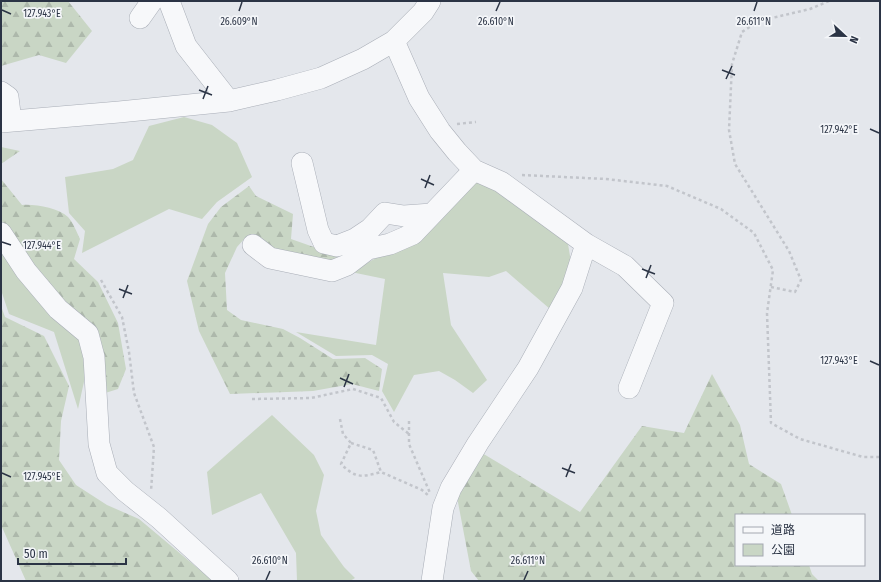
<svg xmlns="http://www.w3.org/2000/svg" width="881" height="582" font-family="'Fira Sans Condensed','Noto Sans JP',sans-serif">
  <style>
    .green { fill: #c9d6c5 }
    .forest { fill: url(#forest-firs) }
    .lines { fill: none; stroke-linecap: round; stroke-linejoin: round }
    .minor-casing { stroke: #a9aeb7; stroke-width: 22 }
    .path { stroke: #c2c5cb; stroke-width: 2.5; stroke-dasharray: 3 3; stroke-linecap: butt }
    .minor { stroke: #f7f8fa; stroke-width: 21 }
    .ticks { fill: none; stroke: #2b3445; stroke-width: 1.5 }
    .ticks-label { font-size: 10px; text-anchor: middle; fill: #2b3445; stroke: #f4f6f9; stroke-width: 3.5; stroke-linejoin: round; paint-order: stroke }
  </style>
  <defs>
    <pattern id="forest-firs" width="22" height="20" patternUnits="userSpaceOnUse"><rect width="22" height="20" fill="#c9d6c5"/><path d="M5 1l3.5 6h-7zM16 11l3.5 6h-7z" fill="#adb8ab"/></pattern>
  </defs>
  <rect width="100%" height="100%" fill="#e4e7ec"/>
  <path class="green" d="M184,117L212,125L237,143L252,177L217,202L202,219L169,209L82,253L85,231L69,213L65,177L113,169L133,160L149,126Z
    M477,181L504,193L554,229L568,244L571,262L565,286L550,309L506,271L489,277L443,273L451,325L487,380L473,393L455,380L439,371L414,375L394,412L382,391L388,364L372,355L336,356L296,332L376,345L385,279L351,272L385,253Z
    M1,243L83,337L87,368L78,409L54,332L9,314L1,290Z
    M272,415L314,455L324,475L316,511L321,535L344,567L355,578L350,581H297L296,553L261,493L212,515L207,472Z"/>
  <path class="forest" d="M1,1H68L92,31L66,63L39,55L1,66Z
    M1,147L20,151L1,164Z
    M1,179L22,205C36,204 58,208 68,217C73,222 77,233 80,239L74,259L98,282L118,323L126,369L118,389L102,394L99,349L62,306L1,220Z
    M249,186L256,196L293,214L291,239L345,258L332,265L285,255L264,243L245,238L237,247L225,273L227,310L241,320L283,329L300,338L333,359L365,358L382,369L379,391L352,384L313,391L230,394L199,331L187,281L208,224L221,207Z
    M1,306L5,317L44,336L69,386L61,421L59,460L76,485L107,505L139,519L213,581H26L1,525Z
    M712,374L740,425L749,464L781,484L792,515H736V565H809L812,574L819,581H479L471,571L457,497L482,453L580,512L642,426L684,433Z"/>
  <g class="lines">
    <defs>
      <path id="minor" d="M169,1L186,46L229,101
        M140,18L152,1
        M394,41L419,98L440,131L457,152L474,170L501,182L586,244L572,288L528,368L478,443L451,488L443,508L432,581
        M1,92L8,97L11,121
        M1,122L119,112L229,101L277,90L321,78L363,59L394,41L423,12L430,1
        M302,163L318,230L324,243L337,246L355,239L370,229L385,213L404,216L432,214
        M1,233L26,271L58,309L88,334L94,357L99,444L107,473L125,491L159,518L228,581
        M586,244L625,266L663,303L629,388
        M253,245L270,258L332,271L347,265L368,249L390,244L413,234L474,170"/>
    </defs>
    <use href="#minor" class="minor-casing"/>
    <path class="path" d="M457,124L476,122
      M522,175L606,179L667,186L721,209L754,233L773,270L767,313L771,423L800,439L863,457H880
      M101,280L122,317L129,352L134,393L154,447L151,491
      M771,287L795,292L801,280L789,251L735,164L729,130L732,64L742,32L759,21L810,9L829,1
      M252,399L311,398L353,389L381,398L394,422L409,434
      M340,419L343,434L351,443L341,464C356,479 362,477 381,472L422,490L429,496
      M409,421V444L430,493
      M351,443L373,450L381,472"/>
    <use href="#minor" class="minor"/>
  </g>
  <path class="ticks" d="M2,10L11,14M239,11L242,2M496,11L500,2M754,11L757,2M722,70L735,75M726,79L732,66M199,90L212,95M203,99L208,86M870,129L879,133M421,179L434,185M425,188L430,175M2,242L11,245M642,269L655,274M646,278L651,265M119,289L132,294M123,298L128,285M870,361L879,365M340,378L353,384M344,387L349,374M562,468L575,473M2,473L11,477M566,477L571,464M266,580L270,571M524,580L528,571"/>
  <g class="ticks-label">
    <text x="42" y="17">127.943°E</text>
    <text x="239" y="25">26.609°N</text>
    <text x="496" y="25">26.610°N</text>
    <text x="754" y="25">26.611°N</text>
    <text x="839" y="133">127.942°E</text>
    <text x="42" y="249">127.944°E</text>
    <text x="839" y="364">127.943°E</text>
    <text x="42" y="480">127.945°E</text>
    <text x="270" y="564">26.610°N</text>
    <text x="528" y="564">26.611°N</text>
  </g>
  <rect width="881" height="582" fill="none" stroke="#2b3445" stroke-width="4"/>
  <rect x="735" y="514" width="130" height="52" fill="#f4f6f9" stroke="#a4a8b1"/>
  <rect x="743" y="527" width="20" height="6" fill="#f7f8fa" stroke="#a4a8b1"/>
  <text x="771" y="534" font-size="12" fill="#2b3445">道路</text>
  <rect x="743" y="544" width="20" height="12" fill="#c9d6c5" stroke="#a4a8b1"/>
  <text x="771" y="554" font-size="12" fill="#2b3445">公園</text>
  <g transform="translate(845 36) rotate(112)" stroke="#f4f6f9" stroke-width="3" paint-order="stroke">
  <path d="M0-3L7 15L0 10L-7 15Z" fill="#2b3445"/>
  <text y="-6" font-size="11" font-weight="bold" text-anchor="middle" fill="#2b3445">N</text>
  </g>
  <path d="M18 558v6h108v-6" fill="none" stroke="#2b3445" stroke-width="2"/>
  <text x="24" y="558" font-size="12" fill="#2b3445" stroke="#f4f6f9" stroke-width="3" paint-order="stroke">50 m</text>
</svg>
